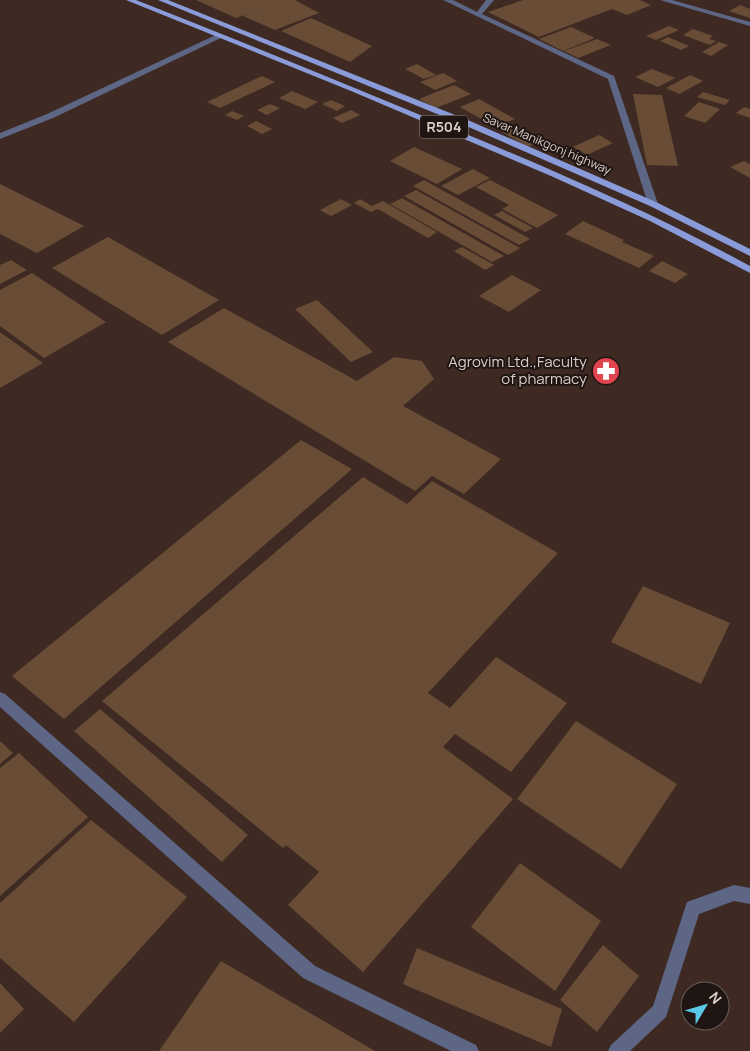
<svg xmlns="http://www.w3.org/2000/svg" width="750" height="1051" font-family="Manrope,sans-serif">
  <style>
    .building { fill: #684c35 }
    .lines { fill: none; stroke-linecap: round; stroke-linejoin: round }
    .minor { fill: #5d6685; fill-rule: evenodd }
    .major { fill: #8a9bda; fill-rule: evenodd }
    .labels { text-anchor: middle; stroke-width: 4; stroke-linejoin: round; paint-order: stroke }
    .far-street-label { font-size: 12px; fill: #dbcec9; stroke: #1f1512 }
    .shield { fill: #1f1512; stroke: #a39692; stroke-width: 1 }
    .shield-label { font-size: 14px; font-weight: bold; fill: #dbcec9 }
    .poi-label { font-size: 15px; fill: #dbcec9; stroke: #1f1512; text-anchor: end }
  </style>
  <rect width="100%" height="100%" fill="#3e2a23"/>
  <path class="building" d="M196,0H295L319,13L275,30L243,16L268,7L236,18Z
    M523,0H640L651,5L627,15L612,9L539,37L488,12Z
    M740,5L750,9V18L729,11Z
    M311,18L372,46L350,62L281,31Z
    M669,26L679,30L656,40L646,36Z
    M571,27L595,38L563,51L539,39Z
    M693,29L713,36L709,39L716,41L710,45L683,35Z
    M668,37L689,46L681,50L660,41Z
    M597,39L611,45L578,58L564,51Z
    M719,42L728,45L711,56L702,52Z
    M417,64L436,75L424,79L405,69Z
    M652,69L675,78L658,87L635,77Z
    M443,73L457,81L435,90L420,82Z
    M690,75L703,81L679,94L666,88Z
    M262,76L275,82L220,108L207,102Z
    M454,85L471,94L436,108L419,99Z
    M292,91L318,102L305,109L279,98Z
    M703,92L730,100L725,105L697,97Z
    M633,94L662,95L678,166L647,165Z
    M479,99L515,119L495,127L460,107Z
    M331,100L345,106L337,111L322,104Z
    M699,102L720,109L705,123L684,116Z
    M270,104L280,108L267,115L257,110Z
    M744,107L750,109V118L736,113Z
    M351,110L360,115L342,123L333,118Z
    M232,111L244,116L237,120L225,115Z
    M256,121L272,129L262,134L247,126Z
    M516,126L543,140L528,147L502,132Z
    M599,135L613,143L587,155L573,147Z
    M414,147L462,169L437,184L390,161Z
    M744,161L750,164V178L730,167Z
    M473,169L490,178L458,195L441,186Z
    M424,180L530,239L519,245L413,186Z
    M490,180L558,215L537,228L502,209L509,205L476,187Z
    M0,184L84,226L37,253L0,234Z
    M416,190L520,248L508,255L404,196Z
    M402,198L504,256L492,262L390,204Z
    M341,199L352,205L331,216L320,210Z
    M360,199L372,206L383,201L437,232L428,238L378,209L371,212L354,203Z
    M502,211L533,228L525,232L494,215Z
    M583,221L624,240L622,242L654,256L639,268L565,234Z
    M108,237L219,300L162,335L52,268Z
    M462,247L494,265L485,270L454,251Z
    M11,260L27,270L0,284V265Z
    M662,261L688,274L675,283L649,271Z
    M32,273L106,322L44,358L0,326V290Z
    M512,275L541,290L509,312L479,296Z
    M317,300L373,352L351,362L295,309Z
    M224,308L357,381L394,357L422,361L434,379L403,406L501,459L464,494L432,476L415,491L168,342Z
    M0,332L43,363L0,388Z
    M301,440L352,469L64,719L12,676Z
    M363,477L407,504L432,481L558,553L428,693L450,708L496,657L567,703L511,772L455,734L443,747L513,799L363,972L288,905L319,872L286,845L283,848L102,701Z
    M643,586L730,623L701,684L611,642Z
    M100,709L248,835L222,862L74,731Z
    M576,721L677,784L621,869L517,799Z
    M0,741L13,753L0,764Z
    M19,753L88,817L0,896V768Z
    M91,820L187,897L74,1022L0,958V903Z
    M520,863L601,921L555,991L471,927Z
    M603,945L639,976L597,1032L560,1000Z
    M417,948L562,1009L551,1047L403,984Z
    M221,961L375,1051H159Z
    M0,983L24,1009L0,1033Z"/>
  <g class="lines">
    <path class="minor" d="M443,0H453L477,12L486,0H494L482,14L614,76L658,204L656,206L653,207L648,204L608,79Z
      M660,0H672L750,22V26Z
      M218,34L225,36L53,118L0,139V133L47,114Z
      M0,692L5,694L315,966L476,1045L479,1051H451L303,978L0,707Z
      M734,885L750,888V904L734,901L699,914L666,1017L630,1051H608L611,1045L653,1006L687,902Z"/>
    <path class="major" d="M126,0H136C255,47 373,95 490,144C578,181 666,220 750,266V273L650,221L551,176L351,91Z
      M158,0H168L470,121L656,202L750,249V256L650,206L464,125Z"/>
  </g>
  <defs>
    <symbol id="pharmacy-disc" viewBox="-11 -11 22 22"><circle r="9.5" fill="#e0444e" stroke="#1f1512"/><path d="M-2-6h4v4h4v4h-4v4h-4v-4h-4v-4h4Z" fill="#fff"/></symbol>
  </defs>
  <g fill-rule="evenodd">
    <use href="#pharmacy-disc" x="590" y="355" width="32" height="32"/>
  </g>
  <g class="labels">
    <g class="far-street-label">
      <text transform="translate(547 144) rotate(23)" y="4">Savar Manikgonj highway</text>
    </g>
    <rect class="shield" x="420" y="115.5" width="48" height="23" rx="4"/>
    <g class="shield-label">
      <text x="444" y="132">R504</text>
    </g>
    <g class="poi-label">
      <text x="587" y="367">Agrovim Ltd.,Faculty<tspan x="587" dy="17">of pharmacy</tspan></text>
    </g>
  </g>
  <g transform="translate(705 1006) rotate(52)"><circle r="24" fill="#1f1512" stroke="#6a5f5b"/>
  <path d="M0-4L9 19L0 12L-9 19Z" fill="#5bc8e7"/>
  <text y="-8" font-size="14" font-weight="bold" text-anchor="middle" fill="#dbcec9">N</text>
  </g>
</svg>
